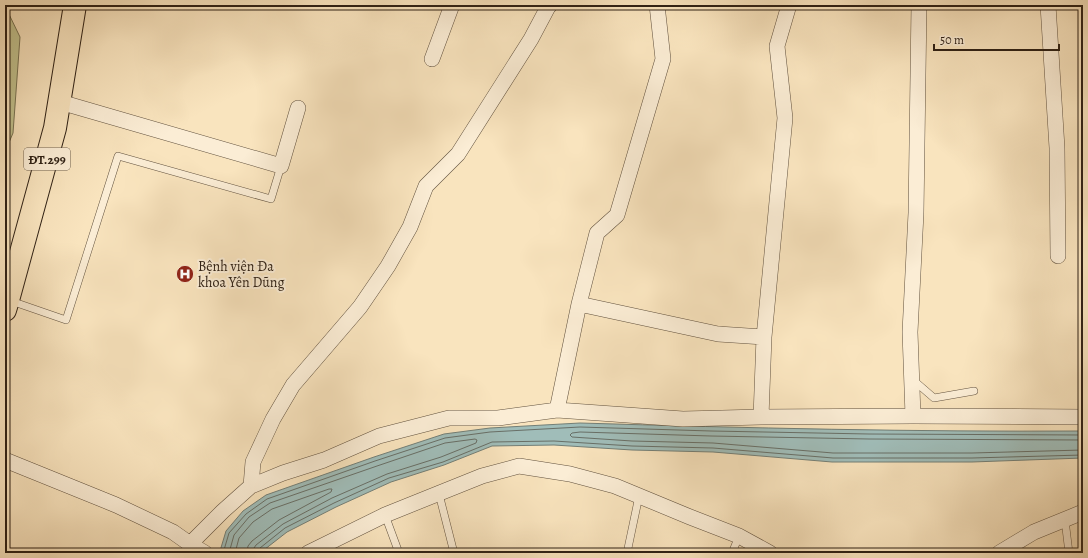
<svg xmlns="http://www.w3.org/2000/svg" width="1088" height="558" font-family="Alegreya,serif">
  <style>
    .green { fill: #c2c28e; stroke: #787252 }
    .water { fill: #a0bdb9; stroke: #737f77 }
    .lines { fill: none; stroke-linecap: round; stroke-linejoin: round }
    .shore { stroke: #686f67; stroke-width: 1 }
    .lane-casing { stroke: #62523f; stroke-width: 8 }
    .street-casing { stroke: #62523f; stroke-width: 16 }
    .primary-casing { stroke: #2f2115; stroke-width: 24 }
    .lane { stroke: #fbedd5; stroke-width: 7 }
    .street { stroke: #fbedd5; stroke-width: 15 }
    .primary { stroke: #f9e4be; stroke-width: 22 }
    .labels { text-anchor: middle; stroke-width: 4; stroke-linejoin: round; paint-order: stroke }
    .shield { fill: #fbedd5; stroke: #6c5e4f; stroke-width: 1 }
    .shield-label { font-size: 13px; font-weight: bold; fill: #2f2115 }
    .poi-label { font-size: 14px; fill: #2f2115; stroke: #fbedd5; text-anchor: start }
  </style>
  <rect width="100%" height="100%" fill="#f9e4be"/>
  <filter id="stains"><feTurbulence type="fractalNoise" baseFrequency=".005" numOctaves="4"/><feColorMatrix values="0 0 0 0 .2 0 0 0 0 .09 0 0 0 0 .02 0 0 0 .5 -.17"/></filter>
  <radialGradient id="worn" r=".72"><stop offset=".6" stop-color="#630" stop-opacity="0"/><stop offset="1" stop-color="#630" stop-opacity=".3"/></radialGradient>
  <path class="green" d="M5,6L20,37L13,133L5,152Z"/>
  <path class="water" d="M580,423C747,428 915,432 1083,431V458L972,462H832L713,452L632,450L554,445L492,446L444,465L391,482L336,507L287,532L260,553H222L220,551L226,531L243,511L266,495L374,457L444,434L490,428Z"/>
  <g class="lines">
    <path class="shore" d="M1083,440L869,439L711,436L580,432L572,433L570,435L572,437L632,441L713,443L833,453H972L1083,450
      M224,553V550L229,533L246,514L267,499L375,461L445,438L490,432L580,427L711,431L869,434L1083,435
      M229,553L234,535L249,517L270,503L377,466L445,443L475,439L477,440L476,443L441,457L387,474L332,498L283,524L256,545L254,548L253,553
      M235,553L239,538L253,522L272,509L329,489H332L331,492L279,520L252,541L248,546L247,553
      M258,553L260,548L285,528L334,503L389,478L443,462L492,442L554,441L632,446L713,448L833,458H972L1083,455"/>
    <defs>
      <path id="lane" d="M11,301L66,320L118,156L271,199L281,166
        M912,379L934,398L974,391
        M439,494L454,553
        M385,515L399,553
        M1065,520L1069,553
        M627,553L639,496
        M732,553L739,536"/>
      <path id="street" d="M1048,5L1057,148L1058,256
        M432,59L452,5
        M60,102L281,166L298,108
        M579,304L718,334L764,337
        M557,410L579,304L597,233L617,215L663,59L657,5
        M913,416L910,332L916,213L919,5
        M761,417L764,337L785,118L777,46L789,5
        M5,460L116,505L173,532L190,544
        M251,486L253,462L273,419L293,385L360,307L388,266L410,227L426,186L458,154L531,39L548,7L550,5
        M205,553L190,544L223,511L251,486L283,473L324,460L379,436L449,418H498L557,410L683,419L761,417L913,416L1083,417
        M308,553L385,515L482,476L519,466L570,474L615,486L690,517L739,536L770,553
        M999,553L1034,532L1083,512"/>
      <path id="primary" d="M5,310L8,300L55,128L75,5"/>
    </defs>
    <use href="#lane" class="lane-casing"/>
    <use href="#street" class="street-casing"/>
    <use href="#primary" class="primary-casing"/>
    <use href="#lane" class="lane"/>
    <use href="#street" class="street"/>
    <use href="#primary" class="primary"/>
  </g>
  <defs>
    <symbol id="hospital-disc" viewBox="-11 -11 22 22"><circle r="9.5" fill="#8f2418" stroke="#fbedd5"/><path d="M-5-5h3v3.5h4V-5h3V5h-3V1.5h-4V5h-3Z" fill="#fff"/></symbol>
  </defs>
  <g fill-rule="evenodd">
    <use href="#hospital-disc" x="175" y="264" width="20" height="20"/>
  </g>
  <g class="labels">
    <rect class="shield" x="24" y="148" width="46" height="22" rx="3"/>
    <g class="shield-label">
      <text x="47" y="164">ĐT.299</text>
    </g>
    <g class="poi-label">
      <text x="198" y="271">Bệnh viện Đa<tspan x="198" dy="16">khoa Yên Dũng</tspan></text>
    </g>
  </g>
  <rect width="1088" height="558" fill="none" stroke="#f9e4be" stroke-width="20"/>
  <rect x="6" y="6" width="1076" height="546" fill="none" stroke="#2f2115" stroke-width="2"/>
  <rect x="10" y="10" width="1068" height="538" fill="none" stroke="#2f2115"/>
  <path d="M934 44v6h125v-6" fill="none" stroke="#2f2115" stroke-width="2"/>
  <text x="940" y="44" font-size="12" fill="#2f2115" stroke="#fbedd5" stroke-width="3" paint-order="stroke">50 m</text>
  <rect width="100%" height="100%" filter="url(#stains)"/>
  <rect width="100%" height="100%" fill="url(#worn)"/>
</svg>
